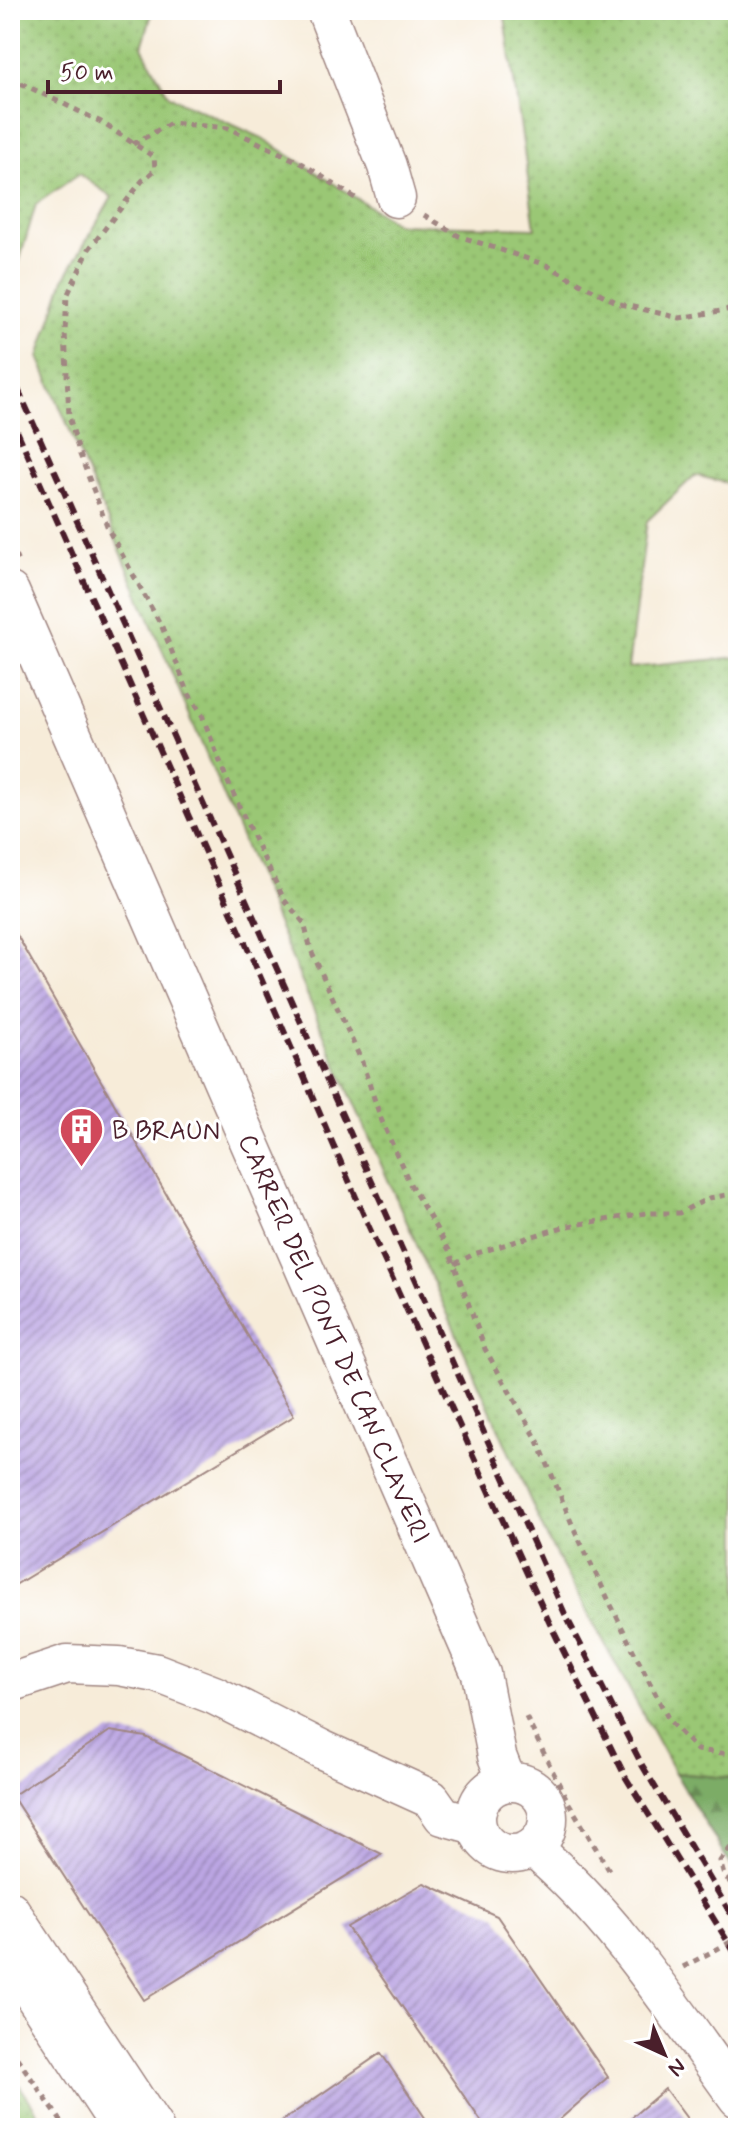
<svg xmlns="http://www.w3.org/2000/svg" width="748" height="2138" font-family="Mynerve,sans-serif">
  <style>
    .grass { fill: url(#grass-dots); stroke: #727350; stroke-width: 2 }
    .forest { fill: url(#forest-firs); stroke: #626648; stroke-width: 2 }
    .building { fill: url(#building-hatch) }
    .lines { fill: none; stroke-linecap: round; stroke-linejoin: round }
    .minor-casing { stroke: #a08682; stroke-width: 41 }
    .path { stroke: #a08682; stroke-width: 5; stroke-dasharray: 6 6; stroke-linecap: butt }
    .minor { stroke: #fff; stroke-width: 38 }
    .rail { stroke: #4a1f2b; stroke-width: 6; stroke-dasharray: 12 6; stroke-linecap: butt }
    .labels { text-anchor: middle; stroke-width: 6; stroke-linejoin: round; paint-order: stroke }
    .poi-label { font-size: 26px; fill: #4a1f2b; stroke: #fff; text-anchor: start }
    .street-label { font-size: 26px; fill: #4a1f2b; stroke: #fff }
  </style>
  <defs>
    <pattern id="grass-dots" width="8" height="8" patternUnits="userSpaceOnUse" patternTransform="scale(2)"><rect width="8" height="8" fill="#9ac774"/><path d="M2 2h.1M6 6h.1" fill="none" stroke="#86aa65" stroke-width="1.8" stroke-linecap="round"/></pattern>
    <pattern id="forest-firs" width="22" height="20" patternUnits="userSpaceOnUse" patternTransform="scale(2)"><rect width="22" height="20" fill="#7bac66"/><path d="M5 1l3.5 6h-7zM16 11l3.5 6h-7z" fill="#678b54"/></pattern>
    <pattern id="building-hatch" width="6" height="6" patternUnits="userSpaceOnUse" patternTransform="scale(2)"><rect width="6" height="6" fill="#bba6e3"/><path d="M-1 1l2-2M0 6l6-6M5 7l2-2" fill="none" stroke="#9a87b8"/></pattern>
  </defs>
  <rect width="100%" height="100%" fill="#fff"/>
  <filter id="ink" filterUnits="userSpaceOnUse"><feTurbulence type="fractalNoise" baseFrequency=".0125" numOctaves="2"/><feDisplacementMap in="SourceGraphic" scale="16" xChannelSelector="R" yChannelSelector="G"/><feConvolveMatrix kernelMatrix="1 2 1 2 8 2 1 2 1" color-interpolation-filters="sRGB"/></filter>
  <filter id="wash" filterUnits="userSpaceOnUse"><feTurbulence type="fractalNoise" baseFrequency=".006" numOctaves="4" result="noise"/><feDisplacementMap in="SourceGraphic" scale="32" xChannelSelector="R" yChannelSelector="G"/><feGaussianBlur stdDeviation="1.8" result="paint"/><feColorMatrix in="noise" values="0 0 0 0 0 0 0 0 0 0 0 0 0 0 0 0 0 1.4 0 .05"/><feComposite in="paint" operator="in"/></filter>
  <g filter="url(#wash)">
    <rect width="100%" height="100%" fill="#f7ecd9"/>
    <path class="grass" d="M10,10H153L142,47L169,96L262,138L397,224L535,228L504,10H738V486L695,475L647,521L628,668L738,657V1779L675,1773L548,1540L333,1056L39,357L64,279L112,197L79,174L36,204L10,293Z
      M10,2071L48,2128H10Z"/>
    <path class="forest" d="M675,1773L738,1779V1877Z"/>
    <g id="blocks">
      <path class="building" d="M10,923L294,1416L10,1588Z
        M110,1731L146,1737L382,1854L144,2000L12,1796Z
        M424,1883L497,1916L608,2077L550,2128H486L347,1927Z
        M381,2053L432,2128H272Z
        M665,2089L694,2128H619Z"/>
    </g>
  </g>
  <g filter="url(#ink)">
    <use href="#blocks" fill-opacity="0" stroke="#a08682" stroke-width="2"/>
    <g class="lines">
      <defs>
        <g id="minor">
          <path d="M326,10L387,166L396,198"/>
          <path id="s1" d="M10,592L481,1674L497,1756L507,1782"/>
          <path d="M10,1683L67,1664L119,1666L157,1673L214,1695L323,1750L431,1799L443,1816L475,1825"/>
          <circle cx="512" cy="1818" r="36"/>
          <path d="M533,1848C614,1916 676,2013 738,2098"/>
          <path d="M10,1910L154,2128"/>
          <path d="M10,1959L121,2128"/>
        </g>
      </defs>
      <use href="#minor" class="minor-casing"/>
      <path class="path" d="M10,78L101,122L154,157L155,170L142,181L89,249L67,296L65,332L69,416L79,452L109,531L162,627L189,694L202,715L227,780L256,843L285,901L304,923L311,950L362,1062L381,1119L410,1184L449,1250L485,1349L538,1441L574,1529L631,1646L670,1722L697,1750L738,1755
        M133,144L171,123L228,128L303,164L360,201
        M424,215L459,236L546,265L620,304L680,318L726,310L738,304
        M10,544L18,562
        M455,1264L474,1254L563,1227L646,1213H679L709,1198L738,1193
        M526,1717L567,1800L609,1870
        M738,1838L720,1861L724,1875L738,1892
        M683,1967L738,1938
        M10,2048L66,2128"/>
      <use href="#minor" class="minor"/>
      <path class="rail" d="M10,371L565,1614L642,1765L738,1926
        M10,415L268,994L369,1227L550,1624L626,1778L738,1958"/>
    </g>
  </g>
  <defs>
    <symbol id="building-pin" viewBox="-11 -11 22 30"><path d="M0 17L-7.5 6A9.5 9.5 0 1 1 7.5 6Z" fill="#d1495b" stroke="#fff"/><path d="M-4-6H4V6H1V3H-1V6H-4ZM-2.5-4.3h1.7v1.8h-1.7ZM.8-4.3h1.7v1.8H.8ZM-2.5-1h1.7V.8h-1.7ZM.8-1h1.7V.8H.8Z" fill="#fff"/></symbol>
  </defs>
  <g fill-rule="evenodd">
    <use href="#building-pin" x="56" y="1104" width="51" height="69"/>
  </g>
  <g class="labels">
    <g class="poi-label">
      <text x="112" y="1139">B BRAUN</text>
    </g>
    <g class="street-label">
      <text dy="9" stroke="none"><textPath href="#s1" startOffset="814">CARRER DEL PONT DE CAN CLAVERI</textPath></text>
    </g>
  </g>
  <rect width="748" height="2138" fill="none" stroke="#fff" stroke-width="40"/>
  <g transform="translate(664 2054) rotate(136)" stroke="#ffffff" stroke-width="6" paint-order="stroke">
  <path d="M0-6L14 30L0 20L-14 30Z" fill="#4a1f2b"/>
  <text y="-12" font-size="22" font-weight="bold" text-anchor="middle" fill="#4a1f2b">N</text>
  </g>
  <path d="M48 80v12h232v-12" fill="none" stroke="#4a1f2b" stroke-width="4"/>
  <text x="60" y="80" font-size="24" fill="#4a1f2b" stroke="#ffffff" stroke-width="6" paint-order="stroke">50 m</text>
</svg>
